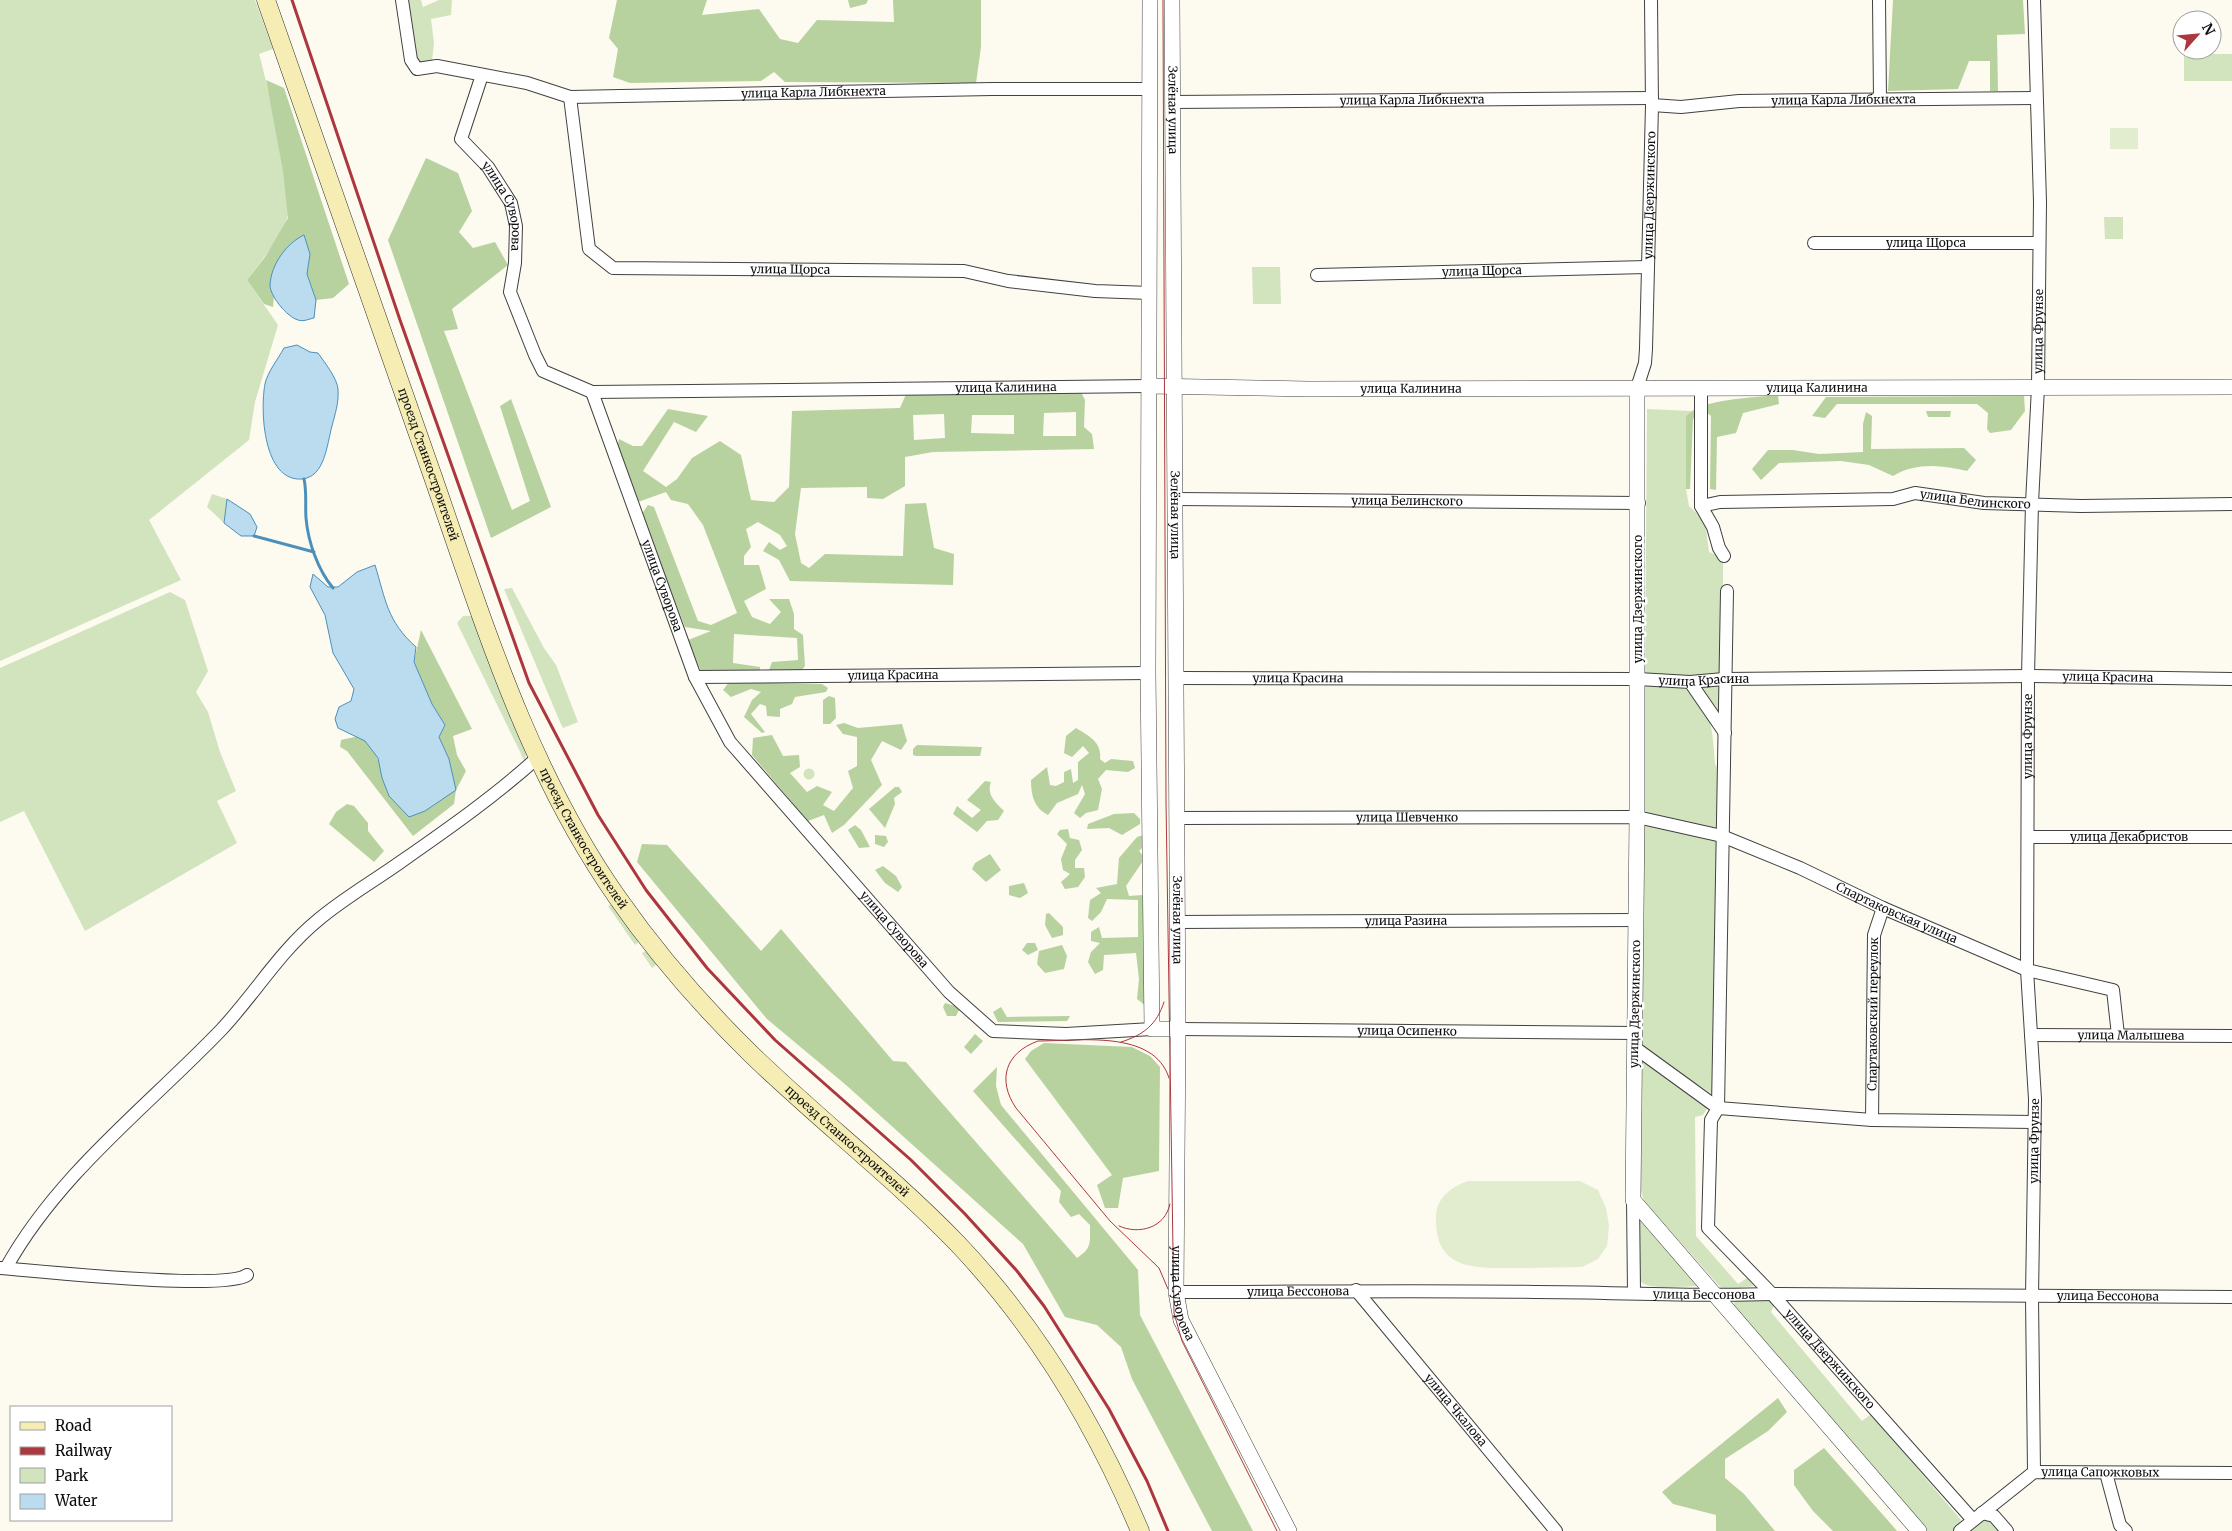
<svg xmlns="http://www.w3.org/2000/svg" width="2232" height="1531" font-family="Merriweather,serif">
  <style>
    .green { fill: #d2e4be }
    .forest { fill: #b7d29f; fill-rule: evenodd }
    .pitch { fill: #e2eccf }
    .water { fill: #bbdcee; stroke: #4b90bc }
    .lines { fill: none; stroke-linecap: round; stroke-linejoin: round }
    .stream { stroke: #4b90bc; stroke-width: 3 }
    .minor-casing { stroke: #414141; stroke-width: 14 }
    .tertiary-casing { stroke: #414141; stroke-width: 16 }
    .secondary-casing { stroke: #303030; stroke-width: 19 }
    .minor { stroke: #fff; stroke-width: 12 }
    .tertiary { stroke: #fff; stroke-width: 15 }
    .secondary { stroke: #f5edb4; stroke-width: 18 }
    .tram { stroke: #ac373e; stroke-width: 1 }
    .rail { stroke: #ac373e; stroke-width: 3 }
    .labels { text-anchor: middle; stroke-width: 5; stroke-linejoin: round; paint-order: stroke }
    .street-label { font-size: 12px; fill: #0e0e0e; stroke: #fff }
  </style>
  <rect width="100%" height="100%" fill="#fdfaf0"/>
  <path class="green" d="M0,0H255L273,49L259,54C266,77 294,204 287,219C278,241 261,261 247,280L278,325L255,402L249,440L149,520L181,580L0,661Z
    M404,0H421L423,7L439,0H452L451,15L431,19L434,43L432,62L426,64L414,59Z
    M2184,54H2232V81H2184Z
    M2104,217H2123V239H2105Z
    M1252,267H1280L1281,304H1253Z
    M1647,409L1691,411L1686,416V489L1689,506L1705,521L1709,552L1723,558V674L1695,677L1645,675Z
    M212,494L227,499L224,523L207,507Z
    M512,588L544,648L556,665L578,722L563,728L560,722L504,589Z
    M170,592L185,600L208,671L196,692L208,712L220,752L236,791L217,801L237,843L85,931L24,811L0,822V668Z
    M463,616H473L494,678L505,698L511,721L519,732L526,754L525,762L457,623Z
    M1724,684L1723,724L1699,685Z
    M1666,685C1672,686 1679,686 1685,689C1713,699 1713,740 1715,764L1718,769L1717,1097L1642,1048L1645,686Z
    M803.5 774a5.5 5.5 0 1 1 11 0a5.5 5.5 0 1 1-11 0Z
    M613,903L639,942L635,945L608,906Z
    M648,949L657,964L652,968L642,953Z
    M1640,1057L1708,1107L1703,1115L1695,1117L1696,1236L1738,1284L1747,1278L1754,1286L1723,1290L1644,1201L1640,1187Z
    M1639,1217L1698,1286C1685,1286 1649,1291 1640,1281Z
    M1734,1301H1773L1775,1303L1771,1312L1862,1421L1871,1414L1961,1520L1953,1531H1927L1829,1417L1735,1314Z
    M1983,1518L1994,1522L2002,1531H1966Z"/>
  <path class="forest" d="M617,0H707L702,15L759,9L780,39L798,43L817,20L894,22L893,0H981V47L976,83L785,82L774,72L761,81L630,83L613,77L618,49L609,38Z
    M848,0H868L866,4L850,8Z
    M1893,0H2023L2025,34L1997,35L1998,91H1990V61H1969L1958,89L1888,91Z
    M266,80L284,88L349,284L333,298L316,300L307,274L310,254L270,286L274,296L273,307L264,304L247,280L265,257L288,218L283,171Z
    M426,158L458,173L472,211L459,232L473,248L495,242L508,265L452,309L458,329L444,331L512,510L530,501L500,406L511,399L551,507L491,538L388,240Z
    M1079,388L1085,400L1084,427L1092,434L1094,449L933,452L905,457V486L883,499L867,498V487L801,488L795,534L801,563L809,568L825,554L903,556L905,504L926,503L934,548L954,554L953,585L790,581L779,560L763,551L769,542L780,550L787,546L780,535L758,522L746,529L751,547L744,556V565H759L766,589L744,601L752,617L770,624L781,612L769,599H789L794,614V629L803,635L805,666L798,675L769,670L772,662L798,660L797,638L734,634L733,663L760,667V673L701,671L688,640L711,631L685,627L641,515L648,505L654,507L698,621L711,625L737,613L703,525L688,504L671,500L666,492L638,502L616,451L619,439L633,446H642L668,409L708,416L696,432L674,422L643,471L666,487L677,479L692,458L720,441L741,455L751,500L774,502L789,487L792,411L900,408L907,392ZM1076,412V436H1043L1044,413ZM944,414L945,438L914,440L913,415ZM972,415H1014V434L971,433Z
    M1778,395L1779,404L1743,413L1736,433L1717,437L1716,490L1710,489L1711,416L1704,410L1693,419L1690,489H1686V416C1703,398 1754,398 1778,395Z
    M2024,396L2025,411L2011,430L1990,433L1987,429L1988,413L1977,404H1837L1825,418L1812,416L1826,397Z
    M1926,411H1951L1950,417H1928Z
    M1866,412L1872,416L1871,449L1964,448L1976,460L1967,471C1942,465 1916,462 1893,476L1869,465L1841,461L1779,463L1761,480L1752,469L1768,450H1793L1819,454L1863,452V424Z
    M421,630L472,729L453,736L457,755L466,771L456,790L454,804L413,836L347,751L340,747L341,740C346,739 352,737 357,737C375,739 380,765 382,778L449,759L439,737L445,725L432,704L414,662Z
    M729,682L822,684L828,688L826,692L795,697L792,704L780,709V717L767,716L766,706L760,704L751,714L765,732L762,733L744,717L752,700L761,692L751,689L731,697L723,690Z
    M829,696L835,698L836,718L830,724H823V700Z
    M844,723L858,728L902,724L907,741L901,750L882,741L871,760L882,785L844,825L832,833L824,815L808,821L752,755L753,738L772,735L783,756L799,755L800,767L790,773L807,792L817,786L832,792L823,805L834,811L853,788L848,771L857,766V737L843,734L836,725Z
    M1076,728C1089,736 1102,742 1100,759L1105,763L1111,759L1133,761L1135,768L1128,772L1106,770L1098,779L1102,789L1098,810L1086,813L1080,818L1074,813L1085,794L1082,785L1078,794L1057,803L1048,815C1034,808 1031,795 1031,780L1047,767L1050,785L1056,786L1064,782V772L1071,769L1073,783L1078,780V762L1089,753L1083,746L1072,757L1064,753L1066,736Z
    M917,745L982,747L980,756H916L913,755V749Z
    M985,781L991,782C986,795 996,803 1004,811L998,820L987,821L977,832L953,814L957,806L972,818L981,810L967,800Z
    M895,787H899L902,792L894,798L895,804L885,828L869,809Z
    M347,804L354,806L368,823V831L384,851L374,862L329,824L336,812Z
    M1134,813L1140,819V824L1122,835L1109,828L1087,829L1088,824L1114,814Z
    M855,825L861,830L870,847L859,848L848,830Z
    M1068,829L1070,838L1079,840L1082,850L1075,860V868H1084L1085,877L1078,887L1065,889L1061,882L1070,874L1063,870L1061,859L1067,844L1057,834L1060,830Z
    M1147,834L1150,840L1139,851L1145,858L1126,886L1129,896L1142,895L1149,906L1151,1010L1137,999L1139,979L1136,953L1104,955L1103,970L1095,974L1088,962L1091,952L1100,943L1091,941V932L1099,927L1102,938L1138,937V900L1107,899L1101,912L1092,921L1088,918L1090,900L1101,893L1096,888L1117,884L1119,858L1137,837Z
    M875,835L886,836L888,842L884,847L875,844Z
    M642,844L667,845L761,951L781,929L893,1061L906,1062L1077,1258C1092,1248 1090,1243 1090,1225L1079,1214L1071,1217L1059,1202L1061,1191L973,1091L997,1067L996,1086L1001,1105L1138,1270L1140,1315L1253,1531H1212L1132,1379L1121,1347L1097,1325L1065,1317L1023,1244L846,1085L767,1019L637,862Z
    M990,854L1001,870L986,882L972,869L975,863Z
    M883,866L896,876L902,887L898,892L885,883L875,870Z
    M1024,883L1028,893L1020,898L1009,895V886Z
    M1049,913L1063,927V935L1052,938L1045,925L1046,914Z
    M1027,943H1035L1038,950L1028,955L1022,950Z
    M1062,945L1067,956L1064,969L1045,973L1037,964L1039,951Z
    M945,1003L955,1006L959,1010L956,1016H947L943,1007Z
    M1001,1007L1007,1017L1070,1016L1067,1021L998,1022L993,1012Z
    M975,1034L983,1041L971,1054L964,1047Z
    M1044,1043L1132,1047L1150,1056L1160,1067L1159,1171L1123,1178L1118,1208H1105L1097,1185L1112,1175L1025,1059L1031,1051Z
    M1778,1398L1787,1412L1768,1431L1725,1459V1478L1744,1494L1775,1531H1716V1515L1673,1504L1662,1492Z
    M1824,1448L1891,1524L1897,1531H1833L1813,1511L1794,1485V1470Z"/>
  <path class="pitch" d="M2110,128H2138V149H2110Z
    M1468,1181H1580L1598,1190L1606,1208L1609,1226L1607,1246L1598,1259L1582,1267C1560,1267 1538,1268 1517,1268C1474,1268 1434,1271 1436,1215C1437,1197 1453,1186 1468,1181Z"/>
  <path class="water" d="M304,235L310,254L307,274L316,300L314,318C309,319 303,322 298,320C287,317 270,296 270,285C271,264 287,243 304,235Z
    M297,345L310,352L318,353C325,363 337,378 338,389C339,403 335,414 332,426C327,444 325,477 302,479C263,482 260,410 265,384C267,373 278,359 284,348Z
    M227,499L250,514L257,527L254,536H241L224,523Z
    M375,565C386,601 387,621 416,647L414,662L432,704L445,725L439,737L449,759L456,790L425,811L409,817L389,796L382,778L378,758L365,741L338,728L335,719L339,707L351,701L354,689L333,653L325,615L310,587L313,574L328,587H338L357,572Z"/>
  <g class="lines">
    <path class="stream" d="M304,479C307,492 305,505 306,518C308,542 318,570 333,588
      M254,536L314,552"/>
    <defs>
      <g id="minor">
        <path id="s1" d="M402,0L411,60L417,69L437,66L527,83L570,97L992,89H1150"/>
        <path d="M1879,0L1880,99"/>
        <path id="s2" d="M482,75L461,139L488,167L511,203L516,226L515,263L510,292L535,355L543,371L592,392L1149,386"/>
        <path id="s3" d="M570,97L589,249L613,268L964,271L1008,281L1095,291L1150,293"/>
        <path id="s4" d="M1172,102L1652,98"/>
        <path id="s5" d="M1652,105L1681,107L1739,101L2036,98"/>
        <path id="s6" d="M1814,243H2039"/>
        <path id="s7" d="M1317,275L1647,267"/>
        <path id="s8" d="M1637,388L1645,363L1646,349L1652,105L1651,0"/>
        <path id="s9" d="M1701,388V506L1720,502L1893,499L1915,493L1984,503L2081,506L2232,504"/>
        <path id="s10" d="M592,392L695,677L730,742L949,992L993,1031L1066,1034L1152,1029"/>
        <path id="s11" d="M1175,499L1639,503"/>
        <path d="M1701,506L1713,527L1719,548L1724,556"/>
        <path id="s12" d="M1727,591L1718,1108L1711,1120L1708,1228L1772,1294L1973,1520"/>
        <path id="s13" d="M695,677L1148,673"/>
        <path id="s14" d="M1176,678L1638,679L1690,682L1724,679L2028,676L2232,679"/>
        <path d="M1690,682L1725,733"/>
        <path id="s15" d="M1176,818L1637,817L1722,836L1800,868L1883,908L2027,970L2113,990L2118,1035"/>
        <path id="s16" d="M2028,837H2232"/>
        <path id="s17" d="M1177,922L1636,920"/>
        <path id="s18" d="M1178,1029L1635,1033"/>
        <path id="s19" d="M2031,1035L2232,1036"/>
        <path d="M1634,1047L1718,1108L1872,1120L2034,1122"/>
        <path id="s20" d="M1872,1120L1874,935L1883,908"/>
        <path d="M1633,1200L1634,1292"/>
        <path d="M0,1268C39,1271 224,1291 247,1275"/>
        <path d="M6,1268C58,1174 147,1107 221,1030C254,995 280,951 318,920C344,898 374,881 402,861C448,829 495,796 537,758"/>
        <path id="s21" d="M1356,1290L1556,1531"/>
        <path id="s22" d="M1176,1292C1296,1292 1415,1290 1535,1292C1614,1292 1693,1297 1772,1294L2232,1297"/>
        <path id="s23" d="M2034,1472L2032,1297L2035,1099L2027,970L2028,676L2032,503L2038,387L2040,202L2034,0"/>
        <path d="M2106,1473L2120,1525L2126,1531"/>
        <path d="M1982,1513L1994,1516L2007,1531"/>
        <path id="s24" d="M1960,1531L2034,1472L2232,1473"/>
      </g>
      <g id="tertiary">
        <path d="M1150,0L1148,673L1152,1029H1178"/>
        <path id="s25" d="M1172,0L1178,1029L1176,1292L1181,1320L1289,1531"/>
        <path id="s26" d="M1149,386L1308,389L2232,387"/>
        <path d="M1637,388V817L1633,1200L1919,1531"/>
      </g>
      <g id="secondary">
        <path id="s27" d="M266,0C321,159 377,318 433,477C483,621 528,770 617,897C656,953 702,1006 751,1054C818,1119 892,1176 957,1243C1036,1326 1096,1426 1140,1531"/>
      </g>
    </defs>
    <use href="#minor" class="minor-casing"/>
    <use href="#tertiary" class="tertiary-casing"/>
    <use href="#secondary" class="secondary-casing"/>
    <use href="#minor" class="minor"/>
    <use href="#tertiary" class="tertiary"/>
    <use href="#secondary" class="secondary"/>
    <path class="tram" d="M1163,0L1166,802L1174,1313L1182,1341L1277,1531
      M1121,1042C1144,1035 1157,1024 1164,1002
      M1119,1226C1139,1235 1165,1228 1170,1204
      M1168,1289L1159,1268L1110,1221L1016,1108C997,1080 1005,1053 1038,1041C1078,1041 1154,1029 1169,1078"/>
    <path class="rail" d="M292,0L400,320L529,683L598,815L646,890L707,968L775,1040L911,1160L965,1214L1017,1271L1044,1306L1109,1409L1147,1481L1168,1531"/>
  </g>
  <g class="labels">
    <g class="street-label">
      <text dy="4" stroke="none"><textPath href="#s1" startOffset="472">улица Карла Либкнехта</textPath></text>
      <text dy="4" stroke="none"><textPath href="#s4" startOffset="240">улица Карла Либкнехта</textPath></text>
      <text dy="4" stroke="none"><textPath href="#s5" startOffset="192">улица Карла Либкнехта</textPath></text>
      <text dy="4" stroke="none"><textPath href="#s25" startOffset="110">Зелёная улица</textPath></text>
      <text dy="4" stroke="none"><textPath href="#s8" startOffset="194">улица Дзержинского</textPath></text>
      <text dy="4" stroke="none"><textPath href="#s2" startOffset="149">улица Суворова</textPath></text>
      <text dy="4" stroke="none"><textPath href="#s6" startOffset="112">улица Щорса</textPath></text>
      <text dy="4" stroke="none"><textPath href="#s3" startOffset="361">улица Щорса</textPath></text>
      <text dy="4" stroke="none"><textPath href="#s7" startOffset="165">улица Щорса</textPath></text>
      <text dy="4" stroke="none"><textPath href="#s23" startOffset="1141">улица Фрунзе</textPath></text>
      <text dy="4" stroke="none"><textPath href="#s2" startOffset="792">улица Калинина</textPath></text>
      <text dy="4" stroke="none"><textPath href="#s26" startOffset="668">улица Калинина</textPath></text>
      <text dy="4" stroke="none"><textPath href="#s26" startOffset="262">улица Калинина</textPath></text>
      <text dy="4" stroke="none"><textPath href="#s27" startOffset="492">проезд Станкостроителей</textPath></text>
      <text dy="4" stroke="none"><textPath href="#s9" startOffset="394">улица Белинского</textPath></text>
      <text dy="4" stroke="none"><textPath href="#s11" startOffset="232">улица Белинского</textPath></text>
      <text dy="4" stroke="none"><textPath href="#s25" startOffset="515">Зелёная улица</textPath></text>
      <text dy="4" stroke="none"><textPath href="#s10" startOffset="206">улица Суворова</textPath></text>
      <text transform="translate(1638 599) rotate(-90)" y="4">улица Дзержинского</text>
      <text dy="4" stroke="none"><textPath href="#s13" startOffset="198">улица Красина</textPath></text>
      <text dy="4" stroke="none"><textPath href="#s14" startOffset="932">улица Красина</textPath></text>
      <text dy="4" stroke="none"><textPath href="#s14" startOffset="122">улица Красина</textPath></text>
      <text dy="4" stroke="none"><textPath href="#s14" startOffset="528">улица Красина</textPath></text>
      <text dy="4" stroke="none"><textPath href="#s23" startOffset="736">улица Фрунзе</textPath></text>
      <text dy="4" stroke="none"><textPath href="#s15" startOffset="231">улица Шевченко</textPath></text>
      <text dy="4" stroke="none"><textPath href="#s27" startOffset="898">проезд Станкостроителей</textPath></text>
      <text dy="4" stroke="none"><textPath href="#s16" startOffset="101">улица Декабристов</textPath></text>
      <text dy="4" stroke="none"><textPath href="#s15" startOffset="739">Спартаковская улица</textPath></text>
      <text dy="4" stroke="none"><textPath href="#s25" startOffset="920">Зелёная улица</textPath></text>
      <text dy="4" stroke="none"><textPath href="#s17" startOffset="229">улица Разина</textPath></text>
      <text dy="4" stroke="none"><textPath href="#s10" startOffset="626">улица Суворова</textPath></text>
      <text transform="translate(1635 1004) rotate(-89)" y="4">улица Дзержинского</text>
      <text dy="4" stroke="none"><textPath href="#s20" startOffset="106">Спартаковский переулок</textPath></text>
      <text dy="4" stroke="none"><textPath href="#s18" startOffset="229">улица Осипенко</textPath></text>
      <text dy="4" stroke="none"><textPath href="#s19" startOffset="100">улица Малышева</textPath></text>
      <text dy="4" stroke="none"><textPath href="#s27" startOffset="1302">проезд Станкостроителей</textPath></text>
      <text dy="4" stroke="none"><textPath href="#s23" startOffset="331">улица Фрунзе</textPath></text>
      <text dy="4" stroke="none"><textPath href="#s22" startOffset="122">улица Бессонова</textPath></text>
      <text dy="4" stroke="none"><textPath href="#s25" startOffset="1294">улица Суворова</textPath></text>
      <text dy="4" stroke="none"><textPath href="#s22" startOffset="528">улица Бессонова</textPath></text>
      <text dy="4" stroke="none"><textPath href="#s22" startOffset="932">улица Бессонова</textPath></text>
      <text dy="4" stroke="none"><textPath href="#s12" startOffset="818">улица Дзержинского</textPath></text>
      <text dy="4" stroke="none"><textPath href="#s21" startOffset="156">улица Чкалова</textPath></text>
      <text dy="4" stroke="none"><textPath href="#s24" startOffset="161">улица Сапожковых</textPath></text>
    </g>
  </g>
  <rect x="10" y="1406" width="162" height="115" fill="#ffffff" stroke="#9f9f9f"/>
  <rect x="20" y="1422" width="25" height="8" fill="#f5edb4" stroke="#9f9f9f"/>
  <text x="55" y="1431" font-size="15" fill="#0e0e0e">Road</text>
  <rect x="20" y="1447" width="25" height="8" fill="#ac373e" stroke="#9f9f9f"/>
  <text x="55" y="1456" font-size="15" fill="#0e0e0e">Railway</text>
  <rect x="20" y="1468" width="25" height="15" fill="#d2e4be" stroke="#9f9f9f"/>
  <text x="55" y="1481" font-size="15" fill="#0e0e0e">Park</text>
  <rect x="20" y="1494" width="25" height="15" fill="#bbdcee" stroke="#9f9f9f"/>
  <text x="55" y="1506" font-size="15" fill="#0e0e0e">Water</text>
  <g transform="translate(2197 35) rotate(63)"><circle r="24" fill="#ffffff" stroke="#9f9f9f"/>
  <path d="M0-4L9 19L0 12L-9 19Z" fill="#ac373e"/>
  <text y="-8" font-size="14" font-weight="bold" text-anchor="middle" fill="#0e0e0e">N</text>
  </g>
</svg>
